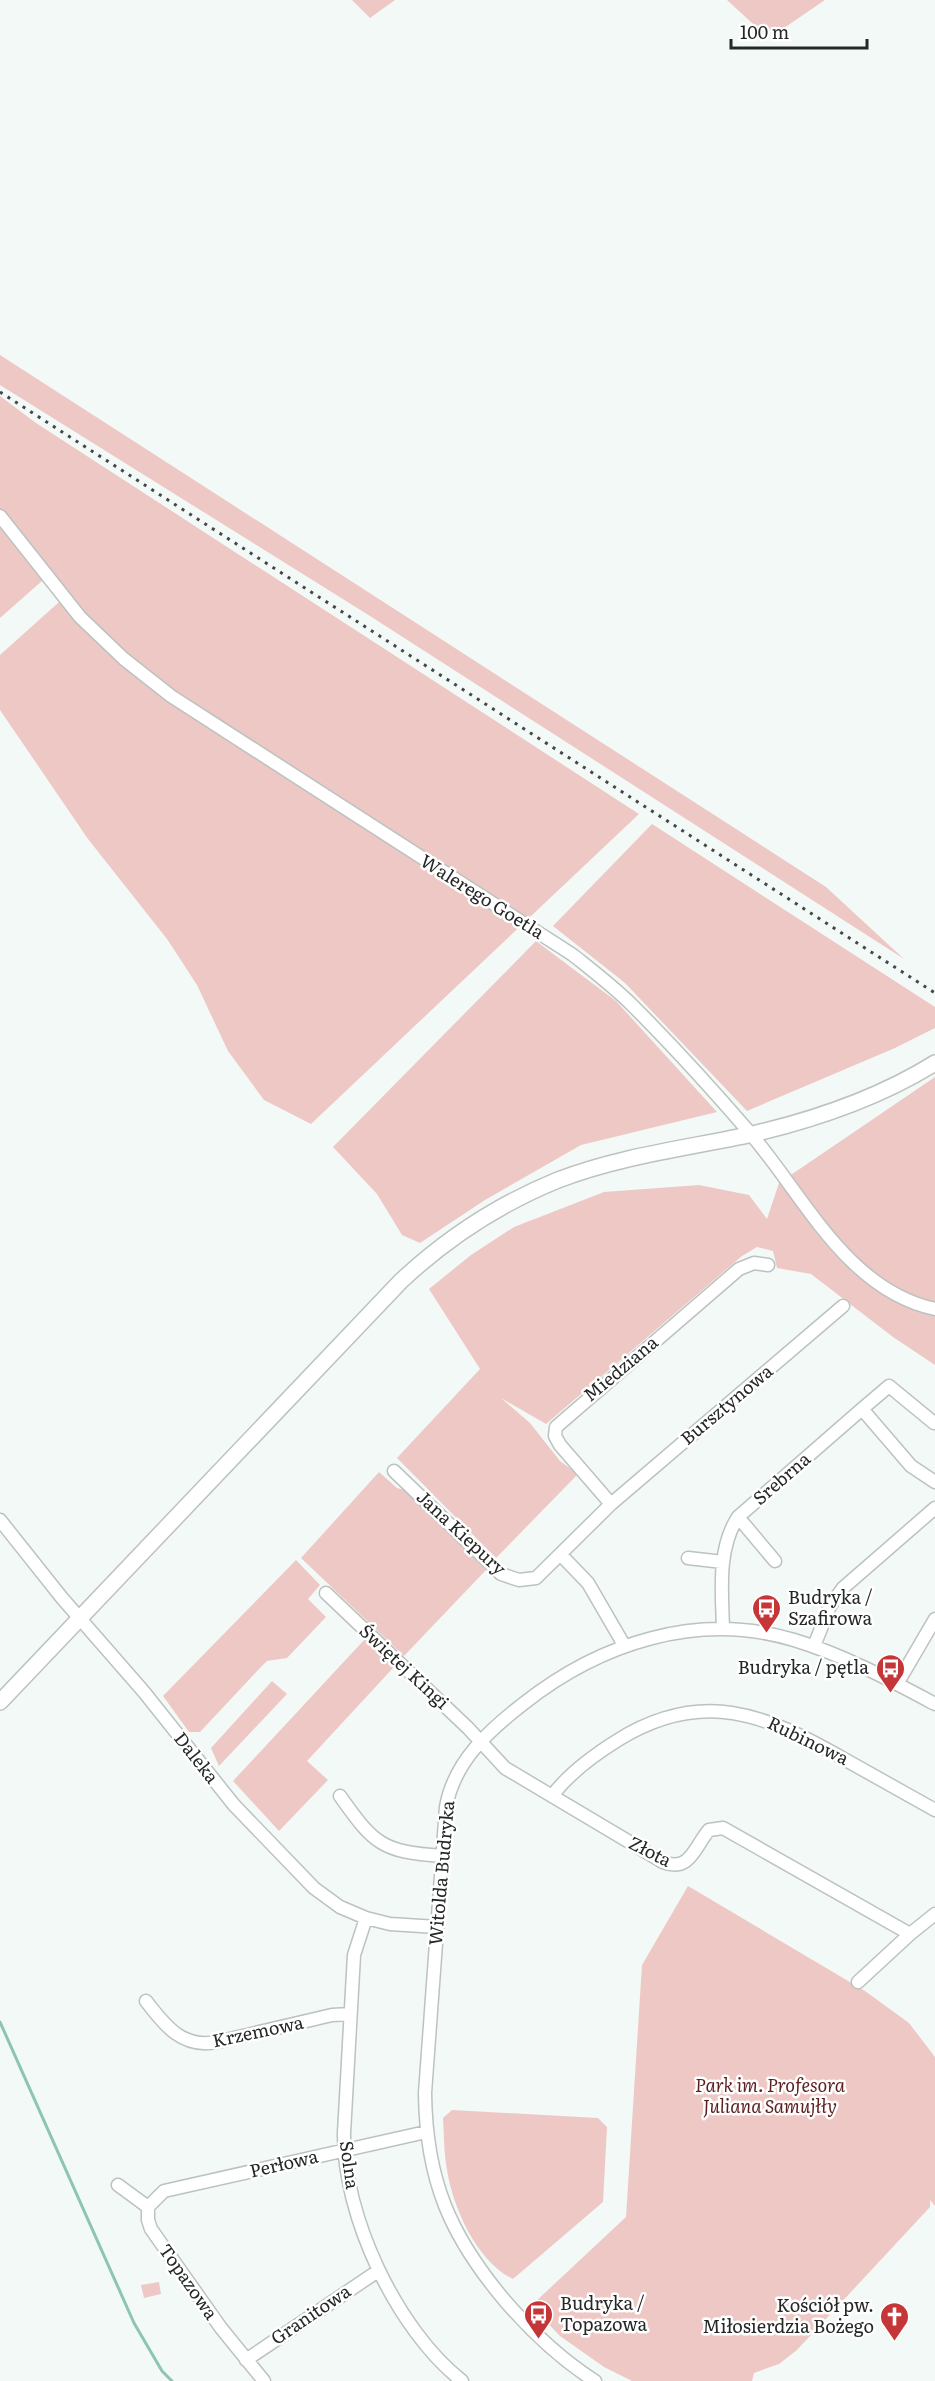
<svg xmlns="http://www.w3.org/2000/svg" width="935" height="2381" font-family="Literata,serif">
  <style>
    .green { fill: #eec8c5 }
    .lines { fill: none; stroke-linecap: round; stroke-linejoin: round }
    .stream { stroke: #8ec4b5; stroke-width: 3 }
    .minor-casing { stroke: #bcc2c0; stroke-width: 15 }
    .major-casing { stroke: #bcc2c0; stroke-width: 18 }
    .minor { stroke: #fff; stroke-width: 12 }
    .major { stroke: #fff; stroke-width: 15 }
    .rail { stroke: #444747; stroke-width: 3; stroke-dasharray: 3 6; stroke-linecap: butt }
    .labels { text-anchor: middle; stroke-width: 5; stroke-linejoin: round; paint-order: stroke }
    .street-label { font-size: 18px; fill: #262828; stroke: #fff }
    .poi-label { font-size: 18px; fill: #262828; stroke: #fff; text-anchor: start }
    .park-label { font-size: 18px; font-style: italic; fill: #5d1f1e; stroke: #fff }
  </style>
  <rect width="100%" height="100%" fill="#f3f9f7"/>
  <path class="green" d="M352,0H395L370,18Z
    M727,0H825L784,28L763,33Z
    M0,355L826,887L904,959L370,616L0,385Z
    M0,396L36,423L639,814L311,1124L264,1100L228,1051L197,985L167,939L88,839L0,710V655L68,594L51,573L0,618Z
    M652,824L935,1007V1028L895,1048L747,1111L625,983L553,926Z
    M536,941L616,1001L717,1112L581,1145L485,1200L420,1243L402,1235L377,1194L333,1147Z
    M935,1077V1365L893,1337L811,1274L777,1268L773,1251L757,1247L742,1256L546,1424L501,1398L530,1423L560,1461L578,1474L496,1558L397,1458L480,1369L429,1289L471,1255L514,1227L604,1192L699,1185L749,1195L767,1219L779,1183Z
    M379,1472L397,1488L404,1490L486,1570L404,1656L301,1558Z
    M296,1560L320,1585L308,1599L326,1617L287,1658L267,1661L259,1669L200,1732H189L163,1696Z
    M365,1639L393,1668L307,1761L328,1780L279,1831L233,1781Z
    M272,1681L287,1694L219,1766L211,1748Z
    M688,1886L865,1991L909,2023L935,2057V2206L930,2200V2207L797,2350L779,2364L754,2373L752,2381H632L604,2367L560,2336L535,2310L534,2303L626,2217L642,1965Z
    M452,2110L598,2118L607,2127L603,2202L513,2279C477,2262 453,2208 447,2170C444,2153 444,2136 443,2118Z
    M159,2282L161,2294L144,2298L141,2285Z"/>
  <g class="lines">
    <path class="stream" d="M0,2022L134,2323L162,2371L172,2381"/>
    <defs>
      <path id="minor" d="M0,516L80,617L124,659L171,696L573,955C593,971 614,987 632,1005C673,1046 713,1090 750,1133C804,1196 847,1290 935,1309
        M862,1409L889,1386L934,1423
        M394,1471L501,1574L519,1580L536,1578L611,1504L843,1306
        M611,1504L560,1445L555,1436L556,1427L739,1269L754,1263L768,1265
        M738,1517L775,1561
        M0,1520L62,1598L144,1692L234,1805L314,1888L340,1907L366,1918L390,1924L437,1927
        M562,1556L588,1583L624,1645
        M688,1558L723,1562
        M326,1593L468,1728L505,1768L663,1862C690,1873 695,1846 709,1830L723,1828L910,1934L858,1982
        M723,1629C722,1592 717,1549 738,1517L862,1409L911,1466L935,1482
        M814,1646L830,1606L843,1588L935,1508
        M897,1684L935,1619
        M340,1796C374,1844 382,1852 442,1856
        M552,1796C569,1773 594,1755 618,1740C702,1688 765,1714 844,1759C874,1776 905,1793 935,1810
        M366,1918L354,1955L344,2133C343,2216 397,2330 462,2381
        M910,1934L935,1914
        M146,2001C165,2026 183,2049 217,2042L332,2015L350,2014
        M118,2185L148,2207V2220L151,2229L221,2328L264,2381
        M148,2207L164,2191L426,2132
        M246,2360L378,2271
        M595,2381C560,2359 533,2333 506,2302C450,2236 426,2180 425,2093L446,1807C454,1762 488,1731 523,1704C600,1643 698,1611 794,1640C844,1655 890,1680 935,1704"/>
      <path id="major" d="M0,1702L401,1281C447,1238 499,1204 558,1180C620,1156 688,1148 753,1134C817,1119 879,1098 935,1063"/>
    </defs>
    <use href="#minor" class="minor-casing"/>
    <use href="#major" class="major-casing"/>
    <use href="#minor" class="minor"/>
    <use href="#major" class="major"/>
    <path class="rail" d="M0,392L935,993"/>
  </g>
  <defs>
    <symbol id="bus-pin" viewBox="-11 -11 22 30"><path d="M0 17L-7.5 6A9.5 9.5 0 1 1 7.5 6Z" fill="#c53639" stroke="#fff"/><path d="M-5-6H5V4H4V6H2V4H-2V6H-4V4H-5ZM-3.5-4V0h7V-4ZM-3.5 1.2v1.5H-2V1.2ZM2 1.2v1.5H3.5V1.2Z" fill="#fff"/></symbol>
    <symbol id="church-pin" viewBox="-11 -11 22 30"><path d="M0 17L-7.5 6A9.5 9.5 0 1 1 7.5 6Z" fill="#c53639" stroke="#fff"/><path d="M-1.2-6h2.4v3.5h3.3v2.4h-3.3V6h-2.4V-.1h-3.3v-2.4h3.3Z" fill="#fff"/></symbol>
  </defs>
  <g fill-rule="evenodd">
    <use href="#bus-pin" x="750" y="1592" width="33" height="45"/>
    <use href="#bus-pin" x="874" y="1652" width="33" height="45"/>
    <use href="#bus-pin" x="522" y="2298" width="33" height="45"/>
    <use href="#church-pin" x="878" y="2300" width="33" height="45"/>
  </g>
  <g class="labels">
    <g class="street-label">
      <text transform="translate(482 897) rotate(32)" y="6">Walerego Goetla</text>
      <text transform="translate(621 1369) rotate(-40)" y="6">Miedziana</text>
      <text transform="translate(727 1405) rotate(-40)" y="6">Bursztynowa</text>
      <text transform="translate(782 1479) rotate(-41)" y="6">Srebrna</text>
      <text transform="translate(461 1533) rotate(43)" y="6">Jana Kiepury</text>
      <text transform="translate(404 1667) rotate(43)" y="6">Świętej Kingi</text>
      <text transform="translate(808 1741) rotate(26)" y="6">Rubinowa</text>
      <text transform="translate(196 1758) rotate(52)" y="6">Daleka</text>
      <text transform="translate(650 1852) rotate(27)" y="6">Złota</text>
      <text transform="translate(442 1873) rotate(-85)" y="6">Witolda Budryka</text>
      <text transform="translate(258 2032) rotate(-12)" y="6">Krzemowa</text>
      <text transform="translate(284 2164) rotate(-13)" y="6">Perłowa</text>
      <text transform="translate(349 2165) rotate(82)" y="6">Solna</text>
      <text transform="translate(188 2282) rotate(55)" y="6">Topazowa</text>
      <text transform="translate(311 2315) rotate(-34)" y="6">Granitowa</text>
    </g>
    <g class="poi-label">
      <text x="788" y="1604">Budryka /<tspan x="788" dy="21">Szafirowa</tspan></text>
      <text x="869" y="1674" text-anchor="end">Budryka / pętla</text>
      <text x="560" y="2310">Budryka /<tspan x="560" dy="21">Topazowa</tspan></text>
      <text x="874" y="2312" text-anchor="end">Kościół pw.<tspan x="874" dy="21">Miłosierdzia Bożego</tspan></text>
    </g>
    <g class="park-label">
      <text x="770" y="2092">Park im. Profesora<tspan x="770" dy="21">Juliana Samujłły</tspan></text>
    </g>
  </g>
  <path d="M731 39v9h136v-9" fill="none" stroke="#262828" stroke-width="3"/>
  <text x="740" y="39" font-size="18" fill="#262828" stroke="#ffffff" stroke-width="4.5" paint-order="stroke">100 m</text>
</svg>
